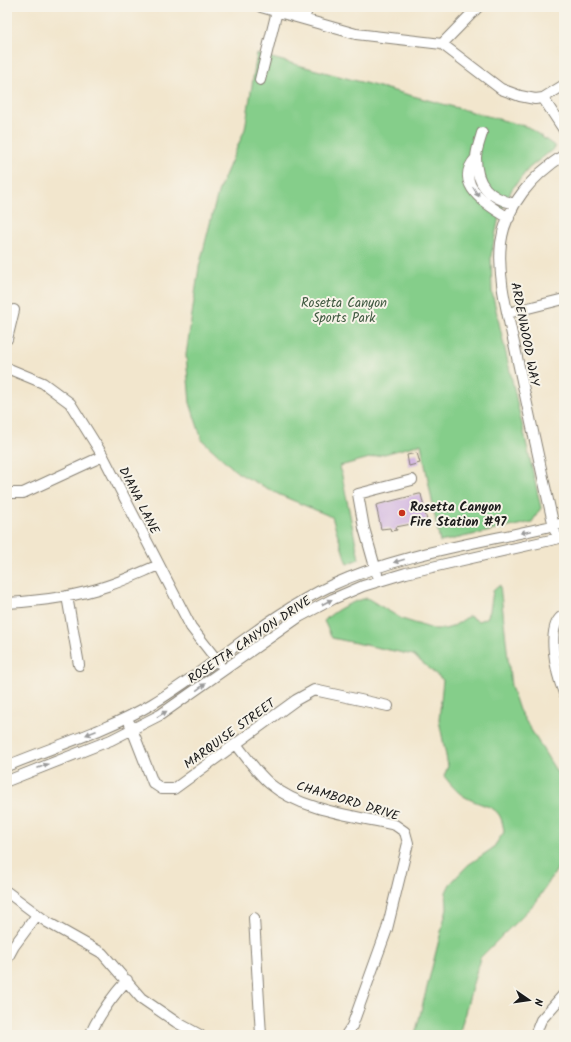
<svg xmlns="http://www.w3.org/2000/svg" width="571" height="1042" font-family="Kalam,sans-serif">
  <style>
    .green { fill: #85ce8a; stroke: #507553 }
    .building { fill: #cdade0 }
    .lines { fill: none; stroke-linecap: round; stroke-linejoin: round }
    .minor-casing { stroke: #878174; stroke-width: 12 }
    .minor { stroke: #fff; stroke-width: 10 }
    .oneway { fill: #999 }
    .poi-dot { fill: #c8321e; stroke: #f7f3e8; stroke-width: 1.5 }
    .labels { text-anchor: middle; stroke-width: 4; stroke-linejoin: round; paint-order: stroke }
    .park-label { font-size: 13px; fill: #415a42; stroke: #f7f3e8 }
    .street-label { font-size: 13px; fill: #1c1c1c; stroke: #f7f3e8 }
    .poi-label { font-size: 13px; font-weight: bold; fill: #1c1c1c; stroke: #f7f3e8; text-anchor: start }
  </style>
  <rect width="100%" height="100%" fill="#f7f3e8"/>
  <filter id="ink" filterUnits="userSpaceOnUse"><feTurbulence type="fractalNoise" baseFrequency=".025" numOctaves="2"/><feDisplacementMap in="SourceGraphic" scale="8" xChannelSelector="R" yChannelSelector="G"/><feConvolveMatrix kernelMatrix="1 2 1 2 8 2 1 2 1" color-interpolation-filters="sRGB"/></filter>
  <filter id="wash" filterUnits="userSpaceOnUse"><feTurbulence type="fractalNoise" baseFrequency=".012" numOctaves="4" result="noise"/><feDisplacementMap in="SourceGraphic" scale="16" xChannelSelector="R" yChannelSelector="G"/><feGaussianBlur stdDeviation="0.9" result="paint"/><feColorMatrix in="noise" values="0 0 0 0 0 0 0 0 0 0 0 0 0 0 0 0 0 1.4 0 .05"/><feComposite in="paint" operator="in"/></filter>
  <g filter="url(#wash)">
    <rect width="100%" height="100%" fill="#f2e6cd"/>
    <path class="green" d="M257,54L528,127L556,147L529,168L512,189L499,217L491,256L492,292L541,508L532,522L440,542L421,444L340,466L359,559L347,564L332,517L280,495L238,473L202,440L190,403L186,355L199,267L218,192L245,129Z
      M500,585L511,686L519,710L561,779L564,788V828L558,868L536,902L480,958L459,1035H415L447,908L446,892L450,884L468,865L493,848L504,832C501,805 490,809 469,799C458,794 452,786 444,776L448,766L439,720L443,680L413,655L332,638L324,621C334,610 353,601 367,598L402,619L433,629H445L452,627L469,616L478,621L487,618L490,611L493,591Z"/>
    <g id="blocks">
      <path class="building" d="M417,453L420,463L409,466L407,455Z
        M419,494H421L427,521L396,527L397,530L391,531L390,528L381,529L376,505Z"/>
    </g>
  </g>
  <g filter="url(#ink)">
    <use href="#blocks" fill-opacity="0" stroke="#878174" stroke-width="1"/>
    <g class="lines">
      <defs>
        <path id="minor" d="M261,7L356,34L442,44L501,89L520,96L535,99L543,98L564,130
          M304,19L308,7
          M442,44L478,7
          M260,80L278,7
          M543,98L564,85
          M482,133C480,141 476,150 476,158C476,185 489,198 515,204
          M476,158C452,184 488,206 509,218
          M508,313L564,299
          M7,339L14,310
          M7,368L43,383L70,403L103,456L191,627L219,663
          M7,493H23L103,456
          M555,531C541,470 528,409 515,348C508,315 497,277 501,243C506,205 533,175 564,155
          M377,574L364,528L358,494L412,480
          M67,596L79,665
          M7,603C41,601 75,597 107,586C125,580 142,572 159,565
          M564,615C544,625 557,676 564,693
          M130,724L153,783L162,789H174L296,700L314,690L388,706
          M236,744C247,758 257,773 270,784C302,811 356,816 395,825L405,832L408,843L387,929L352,1026L346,1035
          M7,766C55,746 106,731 152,704C214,667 266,616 332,585C404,552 487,542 564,523
          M7,781L111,740L160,715L299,617L333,599L363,586L406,573L564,537
          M7,892L47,922L102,953L141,998L176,1022L200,1035
          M254,918L261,1035
          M7,959L14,946L37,915
          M90,1035C99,1014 111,998 127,980
          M535,1035L541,1020L564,994"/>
      </defs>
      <use href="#minor" class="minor-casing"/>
      <use href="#minor" class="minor"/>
    </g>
    <defs><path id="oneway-solid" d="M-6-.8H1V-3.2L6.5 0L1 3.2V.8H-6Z"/></defs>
    <g class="oneway">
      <use href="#oneway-solid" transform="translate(476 192) rotate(58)"/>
      <use href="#oneway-solid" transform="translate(526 532) rotate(168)"/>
      <use href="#oneway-solid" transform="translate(399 561) rotate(164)"/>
      <use href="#oneway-solid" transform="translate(327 602) rotate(-28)"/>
      <use href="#oneway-solid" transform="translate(201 687) rotate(-36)"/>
      <use href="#oneway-solid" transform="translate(162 714) rotate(-31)"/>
      <use href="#oneway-solid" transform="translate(91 733) rotate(159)"/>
      <use href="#oneway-solid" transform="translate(43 766) rotate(-21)"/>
    </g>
  </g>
  <circle class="poi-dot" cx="402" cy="513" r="4"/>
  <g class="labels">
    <g class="park-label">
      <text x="344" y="307">Rosetta Canyon<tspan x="344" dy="15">Sports Park</tspan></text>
    </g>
    <g class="street-label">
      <text transform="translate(526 334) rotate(79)" y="5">ARDENWOOD WAY</text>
      <text transform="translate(140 500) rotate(63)" y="5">DIANA LANE</text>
      <text transform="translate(249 639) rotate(-34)" y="5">ROSETTA CANYON DRIVE</text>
      <text transform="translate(229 733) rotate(-36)" y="5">MARQUISE STREET</text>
      <text transform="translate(348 800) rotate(17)" y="5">CHAMBORD DRIVE</text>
    </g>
    <g class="poi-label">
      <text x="410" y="511">Rosetta Canyon<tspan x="410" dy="15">Fire Station #97</tspan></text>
    </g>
  </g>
  <rect width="571" height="1042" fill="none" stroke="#f7f3e8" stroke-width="24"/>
  <g transform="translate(529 1000) rotate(103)" stroke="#f7f3e8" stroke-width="3" paint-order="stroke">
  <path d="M0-3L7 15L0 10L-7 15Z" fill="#1c1c1c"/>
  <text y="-6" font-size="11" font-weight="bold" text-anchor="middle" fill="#1c1c1c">N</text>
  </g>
</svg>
